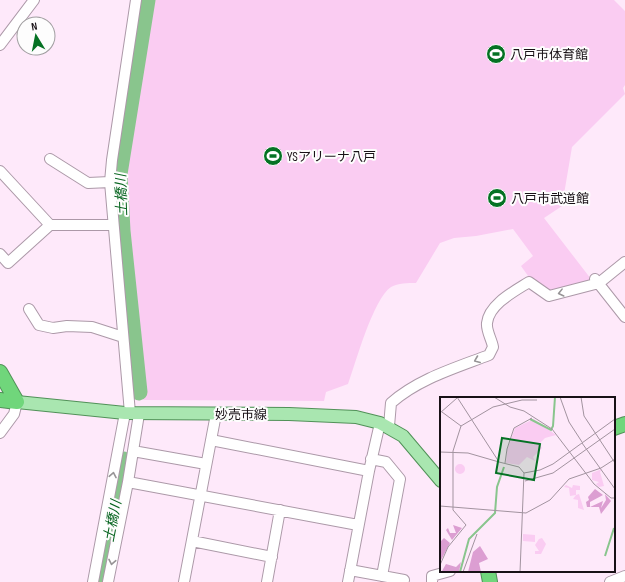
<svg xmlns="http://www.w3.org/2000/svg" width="625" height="582" font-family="'Sofia Sans Condensed','Noto Sans JP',sans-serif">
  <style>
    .park { fill: #faccf2 }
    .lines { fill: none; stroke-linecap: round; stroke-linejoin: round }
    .river { stroke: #89c58d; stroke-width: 17 }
    .minor-casing { stroke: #ac99a8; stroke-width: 12 }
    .major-casing { stroke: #519158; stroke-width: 14 }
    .highway-casing { stroke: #519158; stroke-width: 16 }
    .minor { stroke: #fff; stroke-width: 10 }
    .major { stroke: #a9e6b0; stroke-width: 12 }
    .highway { stroke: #70d67b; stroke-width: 14 }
    .oneway { stroke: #979496 }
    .labels { text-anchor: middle; stroke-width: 4; stroke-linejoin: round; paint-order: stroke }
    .poi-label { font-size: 13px; fill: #181116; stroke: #fdfdfd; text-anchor: start }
    .street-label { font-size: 13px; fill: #181116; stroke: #fdfdfd }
    .water-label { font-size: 14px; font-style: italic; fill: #06641f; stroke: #fdfdfd }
    .inset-river { fill: none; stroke: #89c58d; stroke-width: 2 }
    .inset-road { fill: none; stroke: #a2939f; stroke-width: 1 }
    .view { fill: #057224; fill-opacity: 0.15; stroke: #057224; stroke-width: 2 }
    .inset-edge { fill: none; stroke: #181116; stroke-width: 2 }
  </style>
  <rect width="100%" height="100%" fill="#fee9fa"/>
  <path class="park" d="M143,0H614L625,11V85L623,88L625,94L572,147L562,206L544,218L591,279L588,283L549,294L531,280L521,266L533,256L513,229L476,236L454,238L440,243L416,283C408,283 398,283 391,287C373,299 356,362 348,384L326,392L324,401L144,400L138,397L137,389L133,332L129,329L115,174Z"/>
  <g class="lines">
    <path class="river" d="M139,392L122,231L119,174L147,0
      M101,582L124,460"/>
    <defs>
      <path id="minor" d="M0,45L34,0
        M50,159L88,183L110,182
        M0,171L50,225H112
        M0,254L8,263L50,225
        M595,279L625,317
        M29,309L39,325L53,328L67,326L92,327L123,337
        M130,413L110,182L112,160L136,0
        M389,426L391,403C418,379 455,368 489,355L493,347C492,340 486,331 487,323C489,304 515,291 529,282L549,296L599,283L625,262
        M0,433L14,414L17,402
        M211,440L369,471
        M133,451L206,464
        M371,459L386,462L400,479L382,576
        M128,482L358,525
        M192,541L272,557
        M350,570L404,580
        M93,582L125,413
        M108,582L128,482L139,414
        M184,582L216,414
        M267,582L280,510
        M348,582L369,471L380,423
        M432,582V576L450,571
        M610,582L625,576"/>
      <path id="major" d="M17,402L125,413L289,414L356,417L380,423L403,436L441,481"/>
      <path id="highway" d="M0,372L17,402
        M0,400L17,402
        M614,428L625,424
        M488,571L490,582"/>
    </defs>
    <use href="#minor" class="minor-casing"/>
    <use href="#major" class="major-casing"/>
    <use href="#highway" class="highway-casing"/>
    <use href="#minor" class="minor"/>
    <use href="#major" class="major"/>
    <use href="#highway" class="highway"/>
  </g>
  <defs><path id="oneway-chevron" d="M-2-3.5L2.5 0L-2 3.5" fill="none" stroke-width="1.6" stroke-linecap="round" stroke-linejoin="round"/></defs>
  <g class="oneway">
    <use href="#oneway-chevron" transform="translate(561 293) rotate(166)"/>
    <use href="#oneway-chevron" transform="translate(477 360) rotate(158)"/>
    <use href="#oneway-chevron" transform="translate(113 475) rotate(-79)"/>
    <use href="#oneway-chevron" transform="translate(112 562) rotate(101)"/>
  </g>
  <defs>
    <symbol id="stadium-disc" viewBox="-11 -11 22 22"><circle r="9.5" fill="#057224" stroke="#fdfdfd"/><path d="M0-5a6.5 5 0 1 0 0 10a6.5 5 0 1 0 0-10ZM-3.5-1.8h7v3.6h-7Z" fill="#fff"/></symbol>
  </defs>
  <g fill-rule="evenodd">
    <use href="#stadium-disc" x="485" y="43" width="22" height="22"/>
    <use href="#stadium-disc" x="262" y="145" width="22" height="22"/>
    <use href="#stadium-disc" x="486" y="187" width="22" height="22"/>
  </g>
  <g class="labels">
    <g class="poi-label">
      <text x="510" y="59">八戸市体育館</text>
      <text x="287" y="161">YSアリーナ八戸</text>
      <text x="511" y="203">八戸市武道館</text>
    </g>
    <g class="street-label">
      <text x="241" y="419">妙売市線</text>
    </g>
    <g class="water-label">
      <text transform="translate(121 195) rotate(-92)" y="5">土橋川</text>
      <text transform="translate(112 521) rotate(-79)" y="5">土橋川</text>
    </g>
  </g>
  <g transform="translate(440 397)">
    <rect width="175" height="175" fill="#fee9fa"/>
    <path d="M155,92L163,98L150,105V110L163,104L161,111L166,103L165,97L171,104L161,117L159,110H147L146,105L149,103L148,100ZM13,128L22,131L12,143L6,133L8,131L10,136H16ZM4,141L10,146L0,165V145ZM40,149L48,162L39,166L41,175H28L33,155ZM21,165L19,175L2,174L6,167L16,170Z" fill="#dc9ed2"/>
    <path d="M126,88L132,91L133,88L140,89V93H136V98L139,97L144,113L138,111V103L133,102L136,98L130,99L129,91L124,90Z" fill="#faccf2"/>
    <path d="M94,22L116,38L105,41L99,47L102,51L93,60L95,64L87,60L79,68L66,66L67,53L75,31ZM15 72a5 5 0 1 1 10 0a5 5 0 1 1-10 0ZM162,72L160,75L164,89L159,90L156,87L159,85L152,83V76ZM83,137L95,138V145L83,144ZM99,142L102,141L106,147L101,157H95V154H99L95,148Z" fill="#faccf2"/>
    <path class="inset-river" d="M90,22L111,33L113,29L115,0M165,159L174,131M20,175L29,142L55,116L57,90L64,70"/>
    <path class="inset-road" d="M17,0L59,65M54,0L70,10L84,14L112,32L154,87L171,101H175M120,0L129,25L142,45M141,0L144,19L175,66M2,15L21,29M0,16L17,1M142,46L175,92M0,55L28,56L59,65M59,65L79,70L84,76M65,66L67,52L74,31L92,21M85,84L113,76L175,32M0,109L86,116L110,103L129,82L161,71L175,62M0,168L8,150L26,128L13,113V54L21,29L53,10L82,3H97M23,175L37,137M80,175L84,76L100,73L113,67L175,22"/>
    <path class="view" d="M62,41L100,47L94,83L56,76Z"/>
    <rect width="175" height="175" class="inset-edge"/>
  </g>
  <g transform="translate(36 36) rotate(350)"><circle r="19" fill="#fdfdfd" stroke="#a19fa1"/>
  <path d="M0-3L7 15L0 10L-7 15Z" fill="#057224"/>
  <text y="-6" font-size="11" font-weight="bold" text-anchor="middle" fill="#181116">N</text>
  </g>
</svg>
